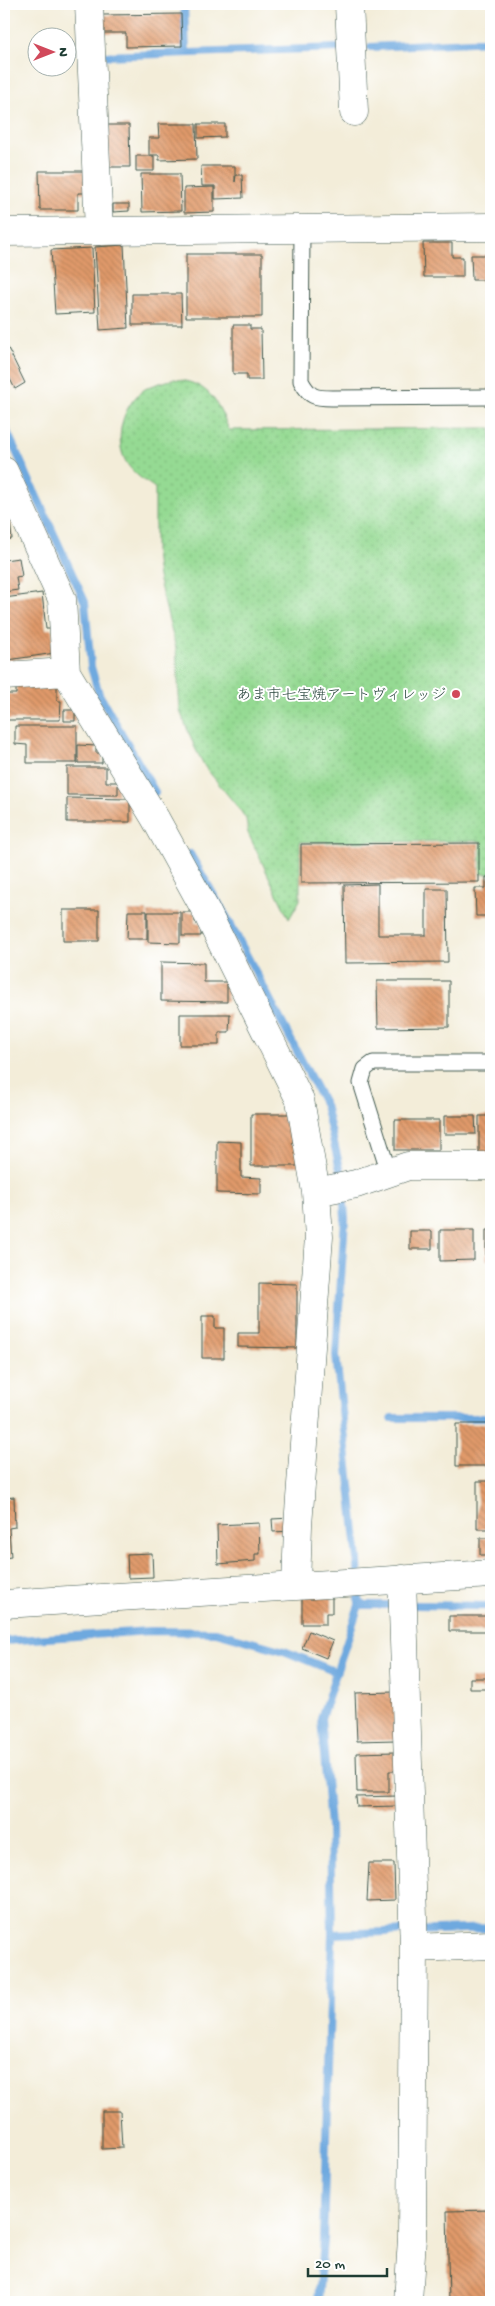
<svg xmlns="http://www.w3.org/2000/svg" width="495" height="2306" font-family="'Gochi Hand','Klee One',sans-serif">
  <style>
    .grass { fill: url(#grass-dots); stroke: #5a8c64 }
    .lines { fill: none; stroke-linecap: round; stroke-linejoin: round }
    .stream { stroke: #6ea9df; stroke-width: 8 }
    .building { fill: url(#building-back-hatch) }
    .lane-casing { stroke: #3f574d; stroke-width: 17 }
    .street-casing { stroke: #3f574d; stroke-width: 29 }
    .secondary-casing { stroke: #3f574d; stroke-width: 29 }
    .lane { stroke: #fff; stroke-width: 15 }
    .street { stroke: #fff; stroke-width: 28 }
    .secondary { stroke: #fff; stroke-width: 28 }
    .poi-dot { fill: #d1495b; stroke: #fff; stroke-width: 2 }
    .labels { text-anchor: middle; stroke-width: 4; stroke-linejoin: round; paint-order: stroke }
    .poi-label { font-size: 15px; fill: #1f3d34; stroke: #fff; text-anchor: end }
  </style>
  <defs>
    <pattern id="grass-dots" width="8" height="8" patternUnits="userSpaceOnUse" patternTransform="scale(1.25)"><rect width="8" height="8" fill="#95da93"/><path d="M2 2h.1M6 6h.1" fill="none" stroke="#80bc7f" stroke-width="1.8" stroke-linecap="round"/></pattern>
    <pattern id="building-back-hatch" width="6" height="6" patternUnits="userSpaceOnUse" patternTransform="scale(1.25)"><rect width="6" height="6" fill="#e19a6a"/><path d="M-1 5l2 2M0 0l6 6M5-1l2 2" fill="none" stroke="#b67f58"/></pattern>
  </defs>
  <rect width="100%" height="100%" fill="#fff"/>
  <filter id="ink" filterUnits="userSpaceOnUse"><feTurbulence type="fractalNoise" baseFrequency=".02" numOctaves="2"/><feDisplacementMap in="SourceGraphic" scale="10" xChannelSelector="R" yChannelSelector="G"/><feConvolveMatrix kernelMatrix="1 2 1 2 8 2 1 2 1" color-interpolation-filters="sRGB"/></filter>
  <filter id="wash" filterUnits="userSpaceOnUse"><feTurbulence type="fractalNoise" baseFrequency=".0096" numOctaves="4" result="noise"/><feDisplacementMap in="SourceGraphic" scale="20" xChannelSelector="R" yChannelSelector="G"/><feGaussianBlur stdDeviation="1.12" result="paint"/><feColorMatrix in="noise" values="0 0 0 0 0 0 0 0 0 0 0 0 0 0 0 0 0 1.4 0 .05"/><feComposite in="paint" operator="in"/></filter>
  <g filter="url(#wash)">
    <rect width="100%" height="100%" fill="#f3edd9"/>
    <path class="grass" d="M174,379C209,383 217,400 229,430L491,428V874H481V841L300,842V900L289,919L248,833L246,819L240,810L205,767L195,748L180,711L176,648L158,577L155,553V488C145,481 135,475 128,465C112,442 122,404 145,389C154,384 164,382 174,379Z"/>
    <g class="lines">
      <path class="stream" d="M184,4L186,53
        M371,47L491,41
        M102,56L340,48
        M4,425L85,602L91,667L99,694L155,792
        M190,854L230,923L325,1105L342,1177L345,1218L336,1355L358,1560L359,1605L321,1718L330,1826L332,1934L323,2240L318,2302
        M392,1418H491
        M359,1605H393
        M414,1605L491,1606
        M4,1641L149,1631L216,1632L284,1651L336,1672
        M332,1934L491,1928"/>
    </g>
    <g id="blocks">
      <path class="building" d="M181,14L182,46L126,47V33H103V15Z
        M158,124H196L197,159L159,160V155H149V138H159Z
        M198,124H225V137L198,138Z
        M108,125H129L130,167H109Z
        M136,156H154V171H136Z
        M201,166H235V182L236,175H242L243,198L215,199V186H202Z
        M39,171H85V193H78V210H40Z
        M141,174H180L181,211L142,212Z
        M214,187V212L184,213V188Z
        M113,204H129V211L113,212Z
        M423,243H452V257H463V277H424Z
        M124,245L128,328L100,330L95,247Z
        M92,248L95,312L55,314L51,250Z
        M186,254H262V317H186Z
        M471,255H491V280H472Z
        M132,294H181L182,325H132Z
        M233,325H250V329H261L262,380H247V374H233Z
        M6,344L25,383L15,389L4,367V345Z
        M4,521H10L12,539L4,540Z
        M19,558L22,576L16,577L18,590L4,592V560Z
        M42,593L46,629H52L55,653L8,660L4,631V598Z
        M16,684H57V701H61L60,720H4V694H16Z
        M64,710H75V721H64Z
        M15,726H77V763H27V745L15,744Z
        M78,745L96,746V753H102V763H78Z
        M67,767H106V782H118V795H67Z
        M67,798L130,799V822H67Z
        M479,843V882L301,883V844Z
        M486,877H491V916H476L475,888H486Z
        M378,884V935H426V889H447L448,962L345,963L344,885Z
        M63,910H99V941H63Z
        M128,911H147V939H127Z
        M148,912H180V943L148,942Z
        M182,912H195V922L201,923V936H182Z
        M161,962L204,963V982H227V1002L161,1001Z
        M377,981H449V1027L378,1028Z
        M180,1014H230L229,1032H219V1045H180Z
        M251,1114H293V1144H299V1166H251Z
        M444,1116H475L476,1134H444Z
        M479,1116H491V1154H479Z
        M395,1120H439V1150H395Z
        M217,1141L241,1142V1177L261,1178V1194L217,1193Z
        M440,1230H474V1260L440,1261Z
        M486,1230H491V1260H486Z
        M410,1231H432V1249H410Z
        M259,1283L297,1284V1348L238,1347V1333H259Z
        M202,1316H215V1328H224V1358H202Z
        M456,1424H491V1466H456Z
        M477,1481H491V1529H477Z
        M14,1497L15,1527L9,1528L11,1557L4,1558V1498Z
        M291,1518V1531L273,1532L272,1519Z
        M259,1523L260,1554H255V1561L218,1564L217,1525Z
        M480,1538H491V1555H480Z
        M152,1553L153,1577L128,1578L127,1554Z
        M302,1594H332V1613H326V1624H302Z
        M449,1616H490V1631H449Z
        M309,1631L333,1641L326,1658L302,1648Z
        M470,1678H491V1689H470Z
        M395,1692L396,1740L357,1741L355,1693Z
        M395,1752L396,1771H389V1792H357L356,1753Z
        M397,1796L398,1806L357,1807L356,1797Z
        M369,1863H394L395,1900L367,1901Z
        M102,2111H120L122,2148L102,2149Z
        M491,2210V2302H449L447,2211Z"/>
    </g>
  </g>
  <g filter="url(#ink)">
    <use href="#blocks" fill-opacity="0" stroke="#3f574d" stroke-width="1"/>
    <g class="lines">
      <defs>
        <path id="lane" d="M302,228L301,381C310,397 314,398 332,398L491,397
          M389,1173L361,1083L365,1069L373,1063H491"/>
        <path id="street" d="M89,4L99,231
          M349,4L354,112
          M4,471L62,599L66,672L155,818L205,909L300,1100L316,1192L319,1237L298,1526L296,1586
          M4,676L66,672
          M316,1192L356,1184L408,1166H491
          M402,1579L414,1948L412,2238L408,2302
          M4,1604L491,1574
          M414,1948L491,1945"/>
        <path id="secondary" d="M4,232L491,227"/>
      </defs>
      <use href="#lane" class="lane-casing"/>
      <use href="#street" class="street-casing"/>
      <use href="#secondary" class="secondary-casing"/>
      <use href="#lane" class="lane"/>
      <use href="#street" class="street"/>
      <use href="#secondary" class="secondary"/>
    </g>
  </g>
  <circle class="poi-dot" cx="456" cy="694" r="5"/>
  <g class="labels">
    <g class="poi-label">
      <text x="446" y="699">あま市七宝焼アートヴィレッジ</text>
    </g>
  </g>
  <rect width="495" height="2306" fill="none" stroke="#fff" stroke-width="20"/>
  <g transform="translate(52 52) rotate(90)"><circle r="24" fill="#ffffff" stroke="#a5b1ae"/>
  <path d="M0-4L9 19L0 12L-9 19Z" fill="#d1495b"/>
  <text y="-8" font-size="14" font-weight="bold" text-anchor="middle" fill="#1f3d34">N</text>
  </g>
  <path d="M308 2268v8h79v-8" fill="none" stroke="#1f3d34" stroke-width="2.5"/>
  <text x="315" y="2268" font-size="15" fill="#1f3d34" stroke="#ffffff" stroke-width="4" paint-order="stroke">20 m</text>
</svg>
